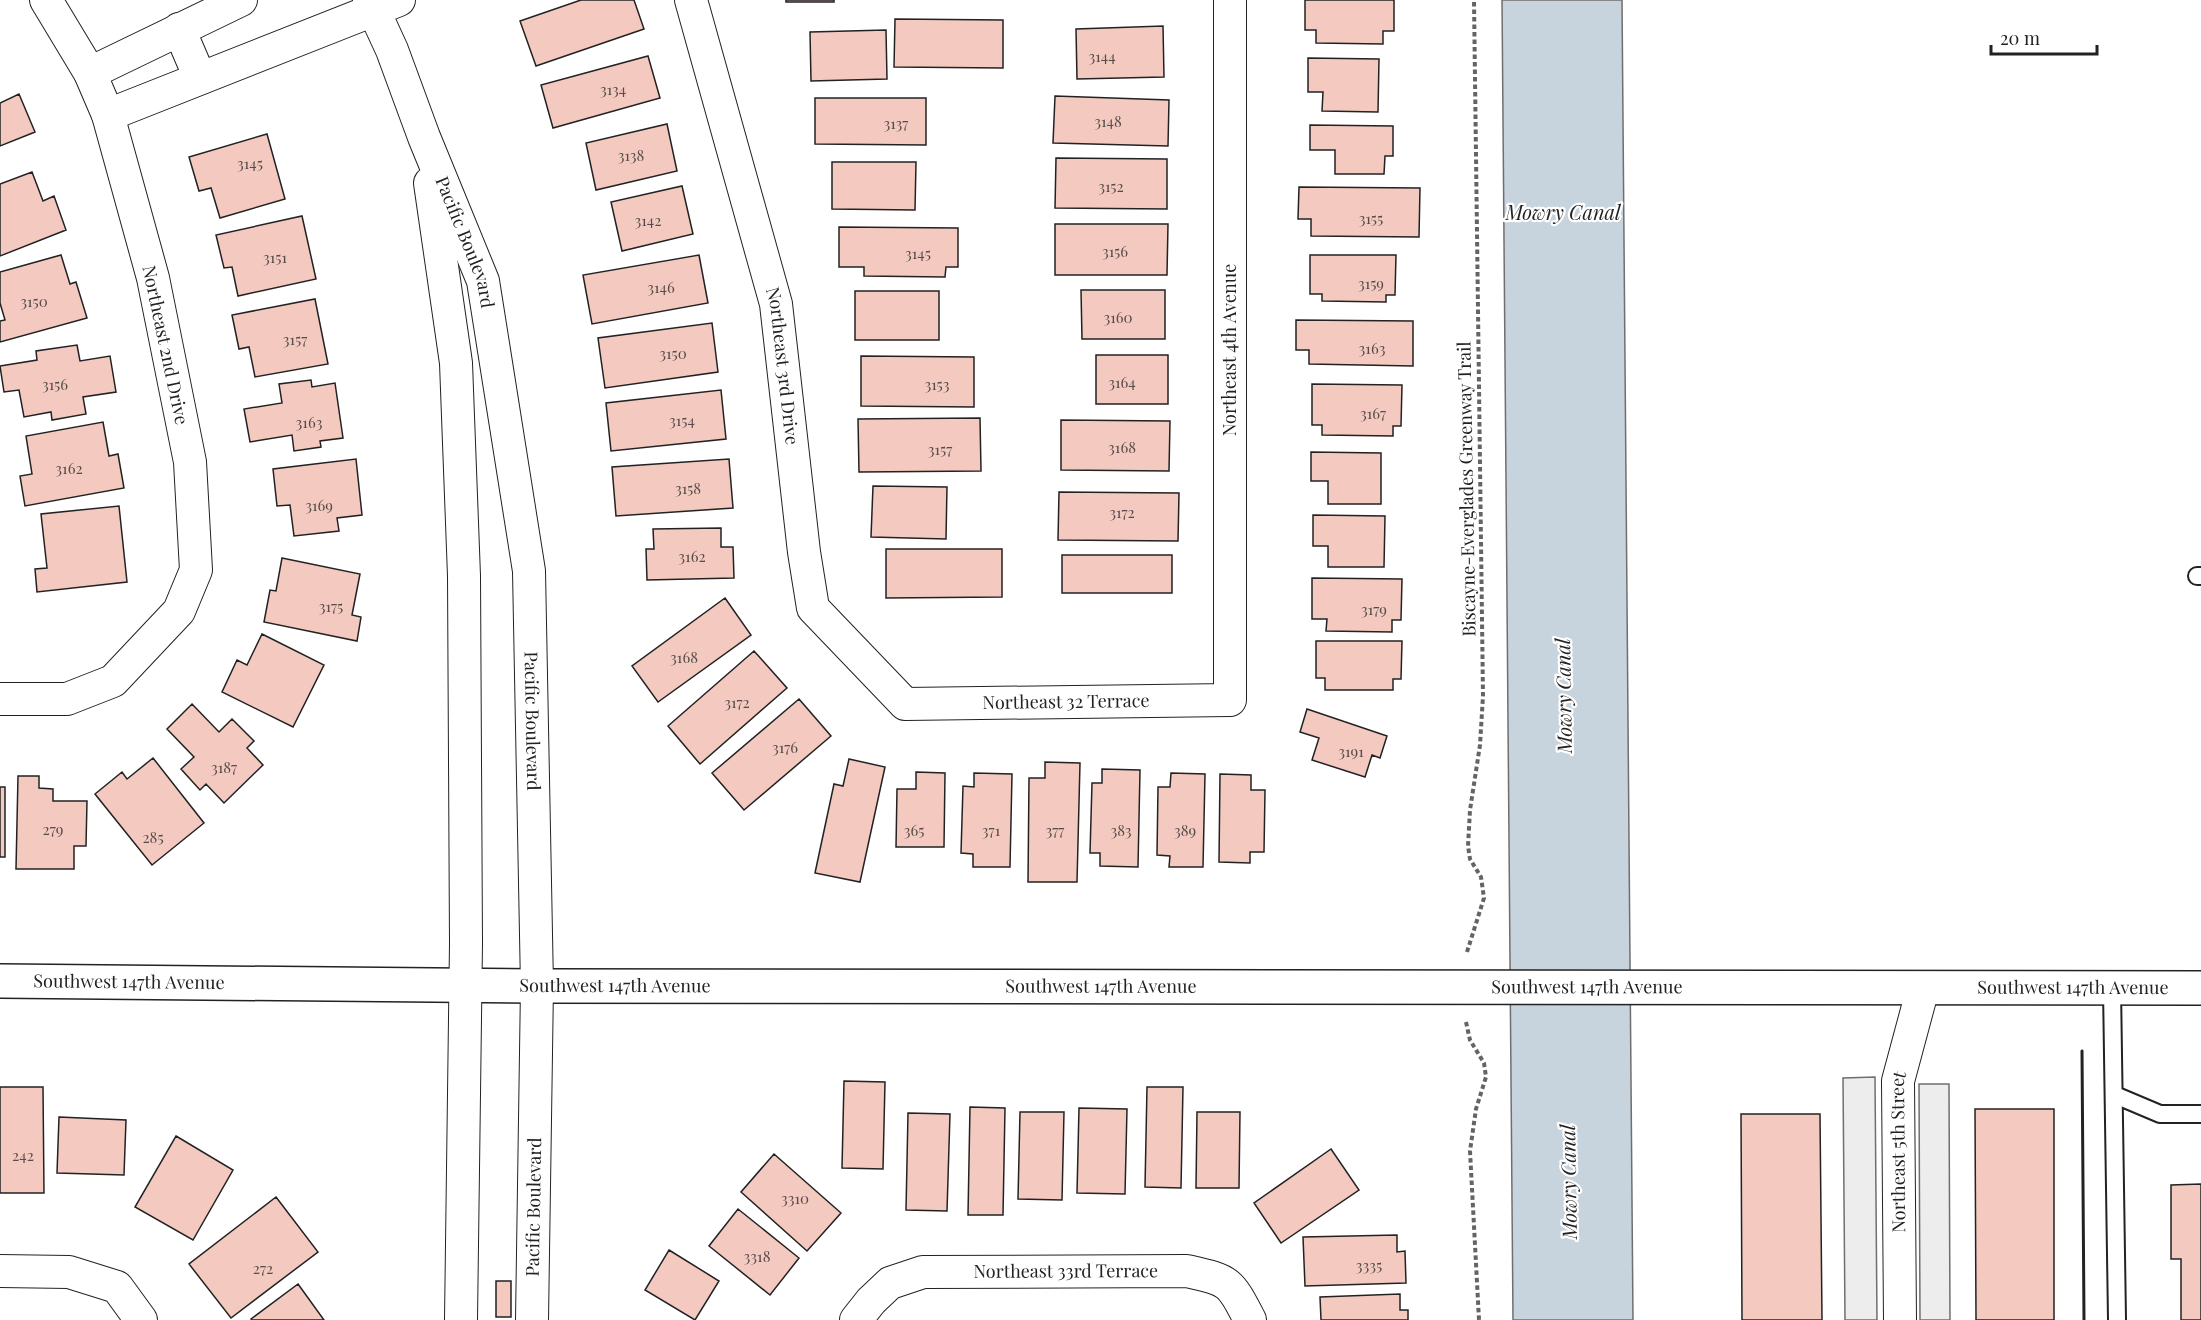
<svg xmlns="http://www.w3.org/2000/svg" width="2201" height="1320" font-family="'Playfair Display',serif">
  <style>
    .parking { fill: #ededed; stroke: #6f6f6f; stroke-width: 1.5 }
    .water { fill: #c7d3dd; stroke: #6f6f6f; stroke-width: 1.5 }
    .building { fill: #f3c9c0; stroke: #222; stroke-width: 1.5 }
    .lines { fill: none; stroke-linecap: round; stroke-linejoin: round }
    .lane-casing { stroke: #222; stroke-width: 20 }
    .street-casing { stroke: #222; stroke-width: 34 }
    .secondary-casing { stroke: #222; stroke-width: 36 }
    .path { stroke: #646464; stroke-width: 4; stroke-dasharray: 4.5 3; stroke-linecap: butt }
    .lane { stroke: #fff; stroke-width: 16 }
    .street { stroke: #fff; stroke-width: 32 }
    .secondary { stroke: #fff; stroke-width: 33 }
    .wall { stroke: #222; stroke-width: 3 }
    .labels { text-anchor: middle; stroke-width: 4.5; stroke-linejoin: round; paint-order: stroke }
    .number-label { font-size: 15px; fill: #564c4a }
    .street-label { font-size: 18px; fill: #222; stroke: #fff }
    .water-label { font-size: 20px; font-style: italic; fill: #222; stroke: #fff }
  </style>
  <rect width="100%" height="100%" fill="#fff"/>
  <path class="parking" d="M1875,1077L1877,1320H1845L1843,1078Z
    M1919,1084H1949L1950,1320H1920Z"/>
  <path class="water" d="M1502,0H1622L1633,1320H1513Z"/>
  <path class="building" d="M581,0H634L644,29L536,66L520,21Z
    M786,0H834V2H786Z
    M1305,0H1394V31H1383V44L1316,43V30H1305Z
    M895,19L1003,20V68L894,67Z
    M1163,26L1164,77L1077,79L1076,29Z
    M886,30L887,79L811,81L810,32Z
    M648,56L660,98L553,128L541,85Z
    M1308,58L1379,59L1378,112L1322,111L1323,92H1308Z
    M19,94L35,132L0,146V103Z
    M1055,96L1169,100L1168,146L1053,143Z
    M815,98H926V145L815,144Z
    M667,124L677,171L596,190L586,143Z
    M1310,125L1393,126V156H1385L1384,174H1335V150H1310Z
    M267,134L285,199L220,218L211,188L199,191L189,157Z
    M1056,158L1167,159V209L1055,208Z
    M832,162H916L915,210L832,209Z
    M32,172L43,201L54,196L66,230L0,256V184Z
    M682,186L693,234L622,251L611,202Z
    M1299,187L1420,188L1419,237L1311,236V219H1298Z
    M302,216L316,279L238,296L232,267L224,268L216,235Z
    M1055,224H1168L1167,275H1055Z
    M839,227L958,228V267H946L945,277L864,276V267H839Z
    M61,255L70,284L76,282L87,318L0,342V321L5,320L0,303V272Z
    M699,255L708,303L592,324L583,275Z
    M1310,255H1396L1395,295H1386V302L1322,301V294H1310Z
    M1081,290H1165V339H1082Z
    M855,291H939V340H855Z
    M315,299L328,364L255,377L249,347L239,349L232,315Z
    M1296,320L1413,321V366L1309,364V350H1296Z
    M712,323L718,372L605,388L598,338Z
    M77,345L80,361L110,356L116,392L83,397L86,414L52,420L51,412L24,417L19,390L4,392L0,366L37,360L36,351Z
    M1096,355H1168V404H1096Z
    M861,356L974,357V407L861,406Z
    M311,380L312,387L335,383L343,438L320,441L321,447L294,451L292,435L250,442L244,409L282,403L279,384Z
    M1312,384L1402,385L1401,426H1393V436L1322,435V425H1312Z
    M721,390L726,439L611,451L606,403Z
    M980,418L981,471L859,472L858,419Z
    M1061,420L1170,421L1169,471L1061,470Z
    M103,422L109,456L118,454L124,488L25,506L20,476L32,474L26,436Z
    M1311,452L1381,453V504H1328V481H1311Z
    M356,459L362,515L337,518L339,531L294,536L290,505L277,506L273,469Z
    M729,459L733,508L616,516L612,467Z
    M873,486L947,487L946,539L871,537Z
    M1059,492L1179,493L1178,541L1058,540Z
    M119,506L127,582L37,592L35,569L47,568L41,514Z
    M1313,515L1385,516L1384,567H1328V546H1313Z
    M721,528V547H733L734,578L647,580L646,549H654L653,529Z
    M886,549H1002V597L886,598Z
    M1062,555H1172V593H1062Z
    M282,558L360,574L352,615L361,617L357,641L264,622L270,590L276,591Z
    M1312,578L1402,579L1401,620H1392V632L1326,631L1327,619H1312Z
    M725,598L751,635L658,702L632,666Z
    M262,634L324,665L293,727L222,692L237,660L247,665Z
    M1316,641H1402L1401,679H1393V690H1325V678H1316Z
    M754,651L787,688L700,764L668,726Z
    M799,699L831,736L744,810L712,773Z
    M192,704L219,732L232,719L254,741L247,748L263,765L224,803L206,784L200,790L181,769L194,757L167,729Z
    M1307,709L1387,736L1380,758L1372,755L1365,777L1312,760L1319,738L1300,732Z
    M153,758L204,823L152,865L95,794L122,772L127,779Z
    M849,759L885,767L860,882L815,873L834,784L843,786Z
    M1045,762L1080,763L1077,882H1028L1029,778H1045Z
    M1102,769L1140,770L1138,867L1100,866V853H1090L1092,783H1102Z
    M916,772L945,773L944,847H896L897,789H916Z
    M974,773L1012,774L1010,867H973V854L961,853L963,786L974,787Z
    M1171,773L1205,774L1203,867H1169L1170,856L1157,855L1158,787H1170Z
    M1220,774L1251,775V790H1265L1264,852H1250V863L1219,862Z
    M18,776H39V788L53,789V801H87L86,846H74V869H16Z
    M0,787H5V857H0Z
    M844,1081L885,1082L883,1169L842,1168Z
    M0,1087H43L44,1193H0Z
    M1147,1087H1183L1181,1188L1145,1187Z
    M970,1107L1005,1108L1003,1215H968Z
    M1079,1108L1127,1109L1125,1194L1077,1193Z
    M1975,1109H2054V1320H1976Z
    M1020,1112H1064L1062,1200L1018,1199Z
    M1197,1112H1240L1239,1188H1196Z
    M908,1113L950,1114L947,1211L906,1210Z
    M1741,1114H1820L1822,1320H1742Z
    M59,1117L126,1120L124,1175L57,1173Z
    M176,1136L233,1170L193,1240L135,1207Z
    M1331,1149L1359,1190L1281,1243L1254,1203Z
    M774,1154L841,1213L807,1251L741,1192Z
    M2201,1184V1320H2181V1259H2171V1185Z
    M276,1197L318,1252L231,1318L189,1264Z
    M738,1209L799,1258L770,1295L709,1246Z
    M1397,1235V1252L1405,1251L1406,1283L1305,1286L1303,1237Z
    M669,1250L719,1281L695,1320L645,1290Z
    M496,1281H511V1317H496Z
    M298,1284L324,1320H252L251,1319Z
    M1400,1294V1310H1408V1320H1321L1320,1297Z"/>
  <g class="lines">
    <defs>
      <path id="lane" d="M2197,576H2201
        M2112,988L2117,1320
        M2115,1095L2160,1114H2201"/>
      <g id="street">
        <path id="s1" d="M369,0L392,50L424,137L483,281L529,571L537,986L532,1320"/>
        <path id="s2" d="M691,0L776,304L804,552L813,608L905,704L1230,700V0"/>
        <path d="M179,29L200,78"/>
        <path d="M90,73L241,0"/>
        <path d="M108,115L399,0"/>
        <path d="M430,183L456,363L464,576L466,943L461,1320"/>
        <path d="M0,699H67L113,681L179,611L196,570L190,462L153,278L108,115L90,73L46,0"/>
        <path d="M0,1271L69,1272L117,1287L141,1320"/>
        <path id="s3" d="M856,1320L871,1301L890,1283L923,1272L1187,1271C1230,1281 1229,1280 1250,1320"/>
        <path id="s4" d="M1900,1320L1898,1081L1923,988"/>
      </g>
      <g id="secondary">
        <path id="s5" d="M0,981L537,986L2201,988"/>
      </g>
    </defs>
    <use href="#lane" class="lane-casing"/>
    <use href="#street" class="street-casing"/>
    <use href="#secondary" class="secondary-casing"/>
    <path class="path" d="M1467,952L1484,898L1481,877L1470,859L1468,846L1470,810L1480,745L1483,696L1474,0
      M1466,1022L1470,1040L1484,1063L1486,1077L1476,1109L1470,1151L1479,1320"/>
    <use href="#lane" class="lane"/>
    <use href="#street" class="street"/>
    <use href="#secondary" class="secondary"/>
    <path class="wall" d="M2082,1051L2084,1320"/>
  </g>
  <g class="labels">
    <g class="number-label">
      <text x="1102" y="62">3144</text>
      <text x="613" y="95">3134</text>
      <text x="1108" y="127">3148</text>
      <text x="896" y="129">3137</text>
      <text x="631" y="161">3138</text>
      <text x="250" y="169">3145</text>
      <text x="1111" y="192">3152</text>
      <text x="1371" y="224">3155</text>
      <text x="648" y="226">3142</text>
      <text x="1115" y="257">3156</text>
      <text x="918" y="259">3145</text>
      <text x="275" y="263">3151</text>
      <text x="1371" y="289">3159</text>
      <text x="661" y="293">3146</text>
      <text x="34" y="307">3150</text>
      <text x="1118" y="323">3160</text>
      <text x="295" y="345">3157</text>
      <text x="1372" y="354">3163</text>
      <text x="673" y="359">3150</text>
      <text x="1122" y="388">3164</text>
      <text x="55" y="390">3156</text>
      <text x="937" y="390">3153</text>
      <text x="1373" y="419">3167</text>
      <text x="682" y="426">3154</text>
      <text x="309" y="428">3163</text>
      <text x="1122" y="453">3168</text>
      <text x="940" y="455">3157</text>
      <text x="69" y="474">3162</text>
      <text x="688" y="494">3158</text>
      <text x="319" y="511">3169</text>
      <text x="1122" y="518">3172</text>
      <text x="692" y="562">3162</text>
      <text x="331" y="612">3175</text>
      <text x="1374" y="615">3179</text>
      <text x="684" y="663">3168</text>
      <text x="737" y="708">3172</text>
      <text x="785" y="753">3176</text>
      <text x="1351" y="757">3191</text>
      <text x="224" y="773">3187</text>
      <text x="53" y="835">279</text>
      <text x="914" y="836">365</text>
      <text x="991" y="836">371</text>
      <text x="1055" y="836">377</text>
      <text x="1121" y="836">383</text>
      <text x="1185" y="836">389</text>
      <text x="153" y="843">285</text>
      <text x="23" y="1161">242</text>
      <text x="795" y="1204">3310</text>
      <text x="757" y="1262">3318</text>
      <text x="1369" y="1271">3335</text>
      <text x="263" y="1274">272</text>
    </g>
    <g class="street-label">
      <text dy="6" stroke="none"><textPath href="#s1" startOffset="261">Pacific Boulevard</textPath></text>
      <text transform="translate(165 345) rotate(78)" y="6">Northeast 2nd Drive</text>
      <text transform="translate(1230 350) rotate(-90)" y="6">Northeast 4th Avenue</text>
      <text dy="6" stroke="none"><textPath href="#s2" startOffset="378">Northeast 3rd Drive</textPath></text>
      <text transform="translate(1467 489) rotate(-91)" y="6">Biscayne-Everglades Greenway Trail</text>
      <text dy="6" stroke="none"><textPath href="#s2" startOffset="916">Northeast 32 Terrace</textPath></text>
      <text dy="6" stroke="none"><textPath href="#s1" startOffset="747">Pacific Boulevard</textPath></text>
      <text dy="6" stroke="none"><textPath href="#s5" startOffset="129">Southwest 147th Avenue</textPath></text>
      <text dy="6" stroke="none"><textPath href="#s5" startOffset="615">Southwest 147th Avenue</textPath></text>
      <text dy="6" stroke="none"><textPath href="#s5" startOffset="1101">Southwest 147th Avenue</textPath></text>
      <text dy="6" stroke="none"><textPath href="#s5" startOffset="2073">Southwest 147th Avenue</textPath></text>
      <text dy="6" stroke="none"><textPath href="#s5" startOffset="1587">Southwest 147th Avenue</textPath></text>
      <text dy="6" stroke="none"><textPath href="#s4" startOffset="168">Northeast 5th Street</textPath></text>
      <text transform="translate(534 1207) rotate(-89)" y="6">Pacific Boulevard</text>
      <text dy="6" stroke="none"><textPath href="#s3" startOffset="228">Northeast 33rd Terrace</textPath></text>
    </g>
    <g class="water-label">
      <text x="1563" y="220">Mowry Canal</text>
      <text transform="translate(1564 696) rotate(-91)" y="7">Mowry Canal</text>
      <text transform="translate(1569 1182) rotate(-91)" y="7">Mowry Canal</text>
    </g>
  </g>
  <path d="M1991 45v9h106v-9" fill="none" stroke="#222222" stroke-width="3"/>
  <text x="2000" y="45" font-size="18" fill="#222222" stroke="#ffffff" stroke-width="4.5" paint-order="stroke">20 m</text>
</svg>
